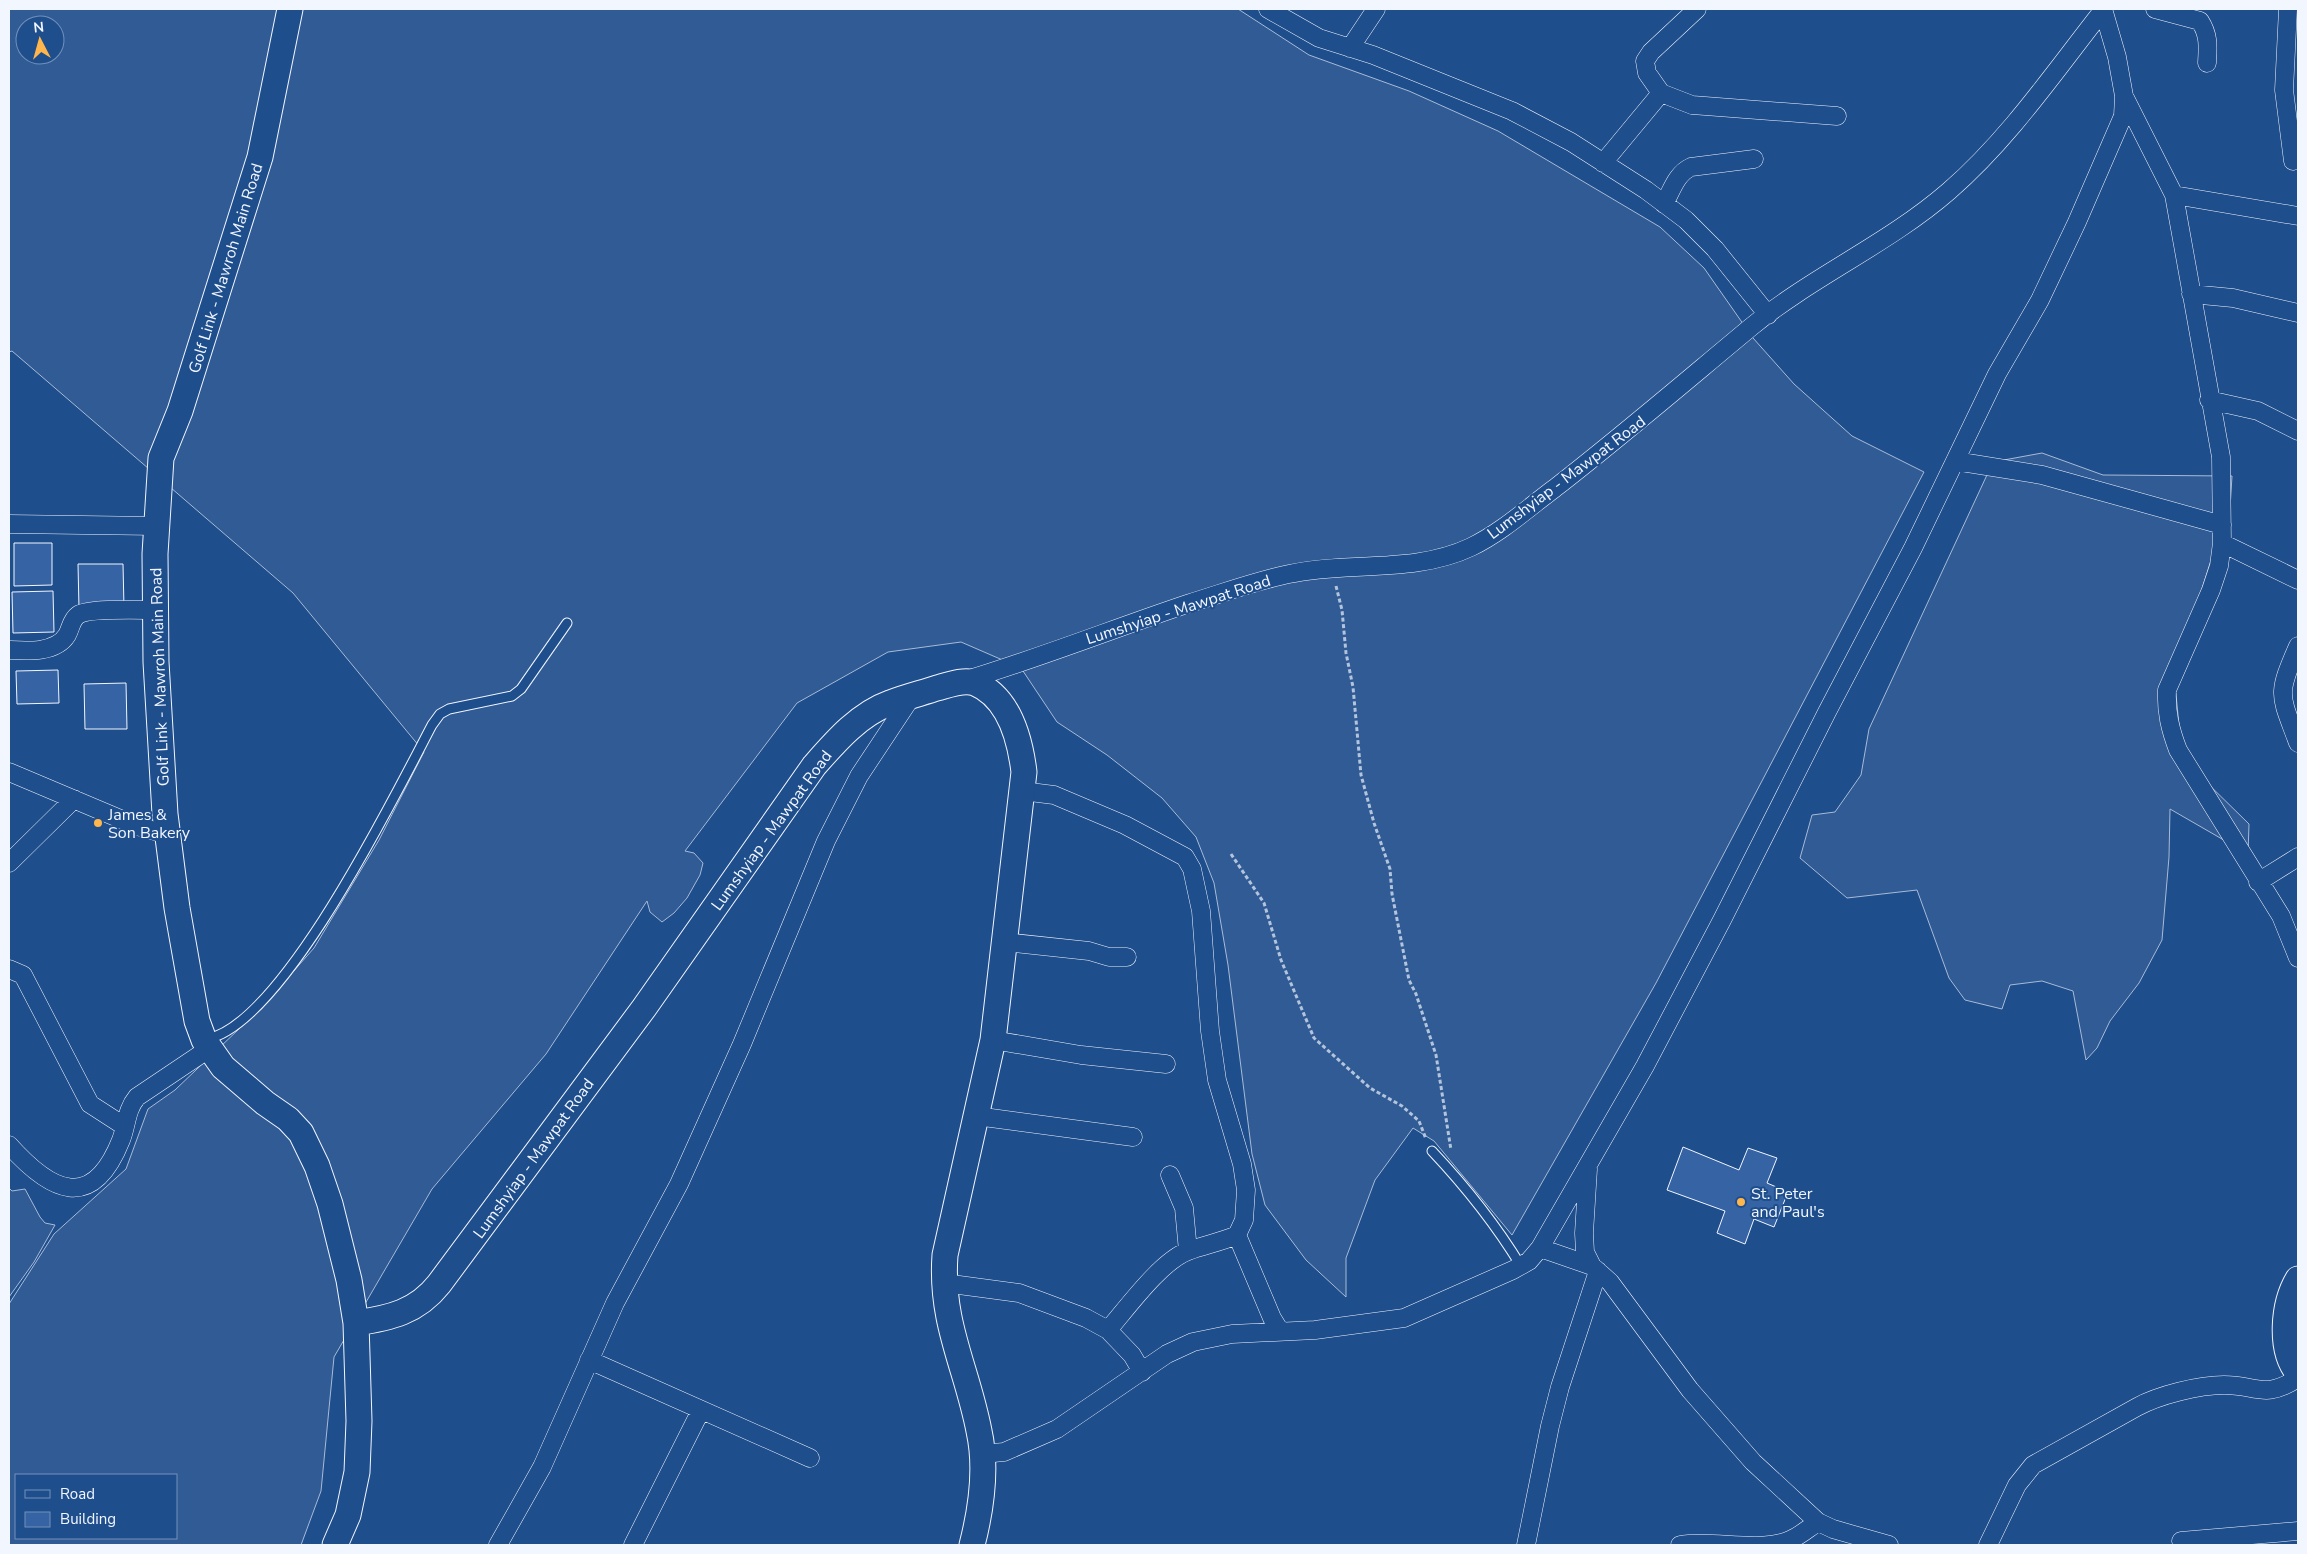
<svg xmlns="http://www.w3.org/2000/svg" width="2307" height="1554" font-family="'Nunito Sans',sans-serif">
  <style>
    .built { fill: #305b95; stroke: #a8bbd7; fill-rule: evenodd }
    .building { fill: #3563a3; stroke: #f2f6ff }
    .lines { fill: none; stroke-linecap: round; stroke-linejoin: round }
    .lane-casing { stroke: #f2f6ff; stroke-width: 11 }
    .street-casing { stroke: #f2f6ff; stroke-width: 19 }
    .secondary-casing { stroke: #f2f6ff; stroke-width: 27 }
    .path { stroke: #b3c4dc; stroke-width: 3; stroke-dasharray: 4 2.5; stroke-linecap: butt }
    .lane { stroke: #1f4e8c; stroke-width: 9 }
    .street { stroke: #1f4e8c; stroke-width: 18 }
    .secondary { stroke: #1f4e8c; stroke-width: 25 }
    .poi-dot { fill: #ffb74d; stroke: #1f4e8c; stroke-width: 2 }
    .labels { text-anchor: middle; stroke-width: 4; stroke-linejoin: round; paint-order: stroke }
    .street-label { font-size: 16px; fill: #f2f6ff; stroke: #1f4e8c }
    .poi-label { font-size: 16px; fill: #f2f6ff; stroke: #1f4e8c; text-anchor: start }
  </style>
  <rect width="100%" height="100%" fill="#1f4e8c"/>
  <path class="built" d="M9,9H1238L1309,55L1409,91L1498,131L1660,227L1704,268L1753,338L1794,384L1852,436L1924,472L1656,983L1512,1235L1434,1141L1413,1128L1375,1180L1346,1258V1297L1306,1260L1265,1205L1252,1154L1228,965L1214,883L1196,837L1162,798L1107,755L1057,722L1021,668L961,642L888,652L797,703L685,851L694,853L703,863L700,875L687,898L674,913L662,922L650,912L647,901L546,1054L432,1189L334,1357L321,1491L301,1545H9V1304L54,1234L126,1169L148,1109L175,1090L262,1007L314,948L379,840L424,752L293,593L12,351L9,352ZM25,25H55V55H25ZM16,1475H176V1538H16Z
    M2042,453L2103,475L2232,476L2230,509L2218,538L2199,598L2175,685L2180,735L2198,774L2249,824L2248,854L2170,809L2169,857L2162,940L2139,983L2110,1021L2097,1048L2086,1060L2073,991L2042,981L2010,985L2002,1009L1965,1000L1949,978L1917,890L1847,898L1800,858L1812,815L1835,812L1861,775L1869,729L1993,462Z
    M9,1188L12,1191L25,1189L40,1217L45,1223L55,1225L34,1262L9,1297Z"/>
  <path class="building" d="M14,543H52V585L14,586Z
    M78,564H123L124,608L79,609Z
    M53,591L54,632L13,633L12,592Z
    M58,670L59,703L17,704L16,671Z
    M126,683L127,729H85L84,684Z
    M1683,1147L1739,1170L1748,1148L1777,1158L1767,1183L1788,1192L1774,1227L1754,1219L1745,1244L1717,1233L1725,1211L1667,1190Z"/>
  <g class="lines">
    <defs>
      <path id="lane" d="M207,1039C283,1024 395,795 432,725L440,714L449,709L512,696L521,689L567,623
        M1432,1151C1465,1186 1496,1225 1521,1266"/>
      <path id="street" d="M1268,9L1319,38L1373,55L1512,111L1571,142L1646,190L1686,220L1715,249L1768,315
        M1697,9L1651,52L1645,61L1647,73L1661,93L1692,105L1837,116
        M2155,9L2200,21C2209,35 2208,46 2207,63
        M2288,9L2284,90L2293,161
        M1350,48L1376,9
        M2124,96L2174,195L2221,457L2222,543L2219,566L2211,590L2167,690C2166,712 2170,729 2178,750L2281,916L2298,958
        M1603,163L1661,93
        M2174,195L2298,216
        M1664,204C1672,190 1676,174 1691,167L1754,159
        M2191,294L2233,298L2298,313
        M2209,400L2258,411L2298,431
        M1955,461L2042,475L2222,525
        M9,524L156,526
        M2222,543L2298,580
        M2298,646C2276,696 2280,694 2298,743
        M9,650C27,651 56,653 67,635C71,628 71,620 78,615C88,608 141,610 156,610
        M963,681C1040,658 1115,628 1190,603C1223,593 1255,581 1289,574C1349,561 1414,574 1471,547C1502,532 1528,508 1555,488C1622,436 1686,381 1751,327C1813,276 1888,244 1949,191C2009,139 2055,71 2104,9
        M9,772L137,826L168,835
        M1022,791L1054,795L1125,825L1185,857L1192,869L1201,911L1210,1031L1217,1080L1242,1164L1246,1190L1244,1220L1237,1235C1221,1242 1204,1245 1188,1251C1161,1261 1127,1308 1108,1330
        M9,863L74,799
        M2258,882L2298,857
        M1005,942L1089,951L1109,957H1127
        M9,969L23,975L90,1104L124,1126
        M993,1040L1081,1055L1166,1064
        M976,1116L1133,1137
        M9,1145C51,1192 92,1213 121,1140C127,1125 126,1110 137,1097L210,1048
        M1588,1169L1584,1233L1585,1252L1592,1266L1610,1282L1690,1390L1753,1462L1818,1522L1833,1529L1889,1545
        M1170,1175L1184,1208L1188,1251
        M1237,1235L1272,1318L1280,1331
        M1540,1248L1592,1266
        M944,1283L1019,1293L1086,1318L1108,1330L1132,1355L1142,1372
        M589,1360L810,1458
        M982,1454L1004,1452L1057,1429L1167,1354L1193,1342L1232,1334L1315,1330L1404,1318L1513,1270L1529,1261L1540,1248L1645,1066L1722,920L1827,712L1913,548L1997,374L2040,300L2077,222L2123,116L2124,96L2117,57L2103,9
        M2181,1541L2298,1531
        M498,1545L542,1467L615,1303L679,1184L742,1044L826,841L859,776L912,696
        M633,1545L701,1410
        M1526,1545L1550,1426L1560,1387L1598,1271
        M1680,1545C1714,1539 1762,1554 1792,1539C1801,1535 1810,1527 1818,1522
        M1988,1545L2017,1485L2033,1465L2137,1407C2159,1395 2199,1385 2224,1385C2258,1385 2264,1400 2298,1378"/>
      <path id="secondary" d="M290,9L260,157L180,411L161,458L155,554L156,662L165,814L177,908L197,1021L204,1040L223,1067L265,1103L288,1119L301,1133L317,1166L330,1204L349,1280L356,1323L359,1421L357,1472L348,1515L335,1545
        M2298,1279C2283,1304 2279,1350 2298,1373
        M356,1323C390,1318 417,1312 439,1284L644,1008L814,766C835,742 859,714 890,703C905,697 922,693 937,688C948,685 964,679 975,683C1009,697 1020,739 1024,772L993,1040L945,1255C940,1323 967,1368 979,1431C987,1467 981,1510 972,1545"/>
    </defs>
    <use href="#lane" class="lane-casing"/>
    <use href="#street" class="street-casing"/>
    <use href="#secondary" class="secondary-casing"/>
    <path class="path" d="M1336,586L1342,610L1346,653L1353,687L1361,775L1374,823L1390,869L1392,894L1409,980L1416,994L1436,1055L1451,1150
      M1231,854L1264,903L1281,960L1314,1038L1370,1088L1402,1106L1419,1121L1426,1139"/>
    <use href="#lane" class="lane"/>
    <use href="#street" class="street"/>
    <use href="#secondary" class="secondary"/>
  </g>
  <g class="poi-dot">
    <circle cx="98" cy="823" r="5"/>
    <circle cx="1741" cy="1202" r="5"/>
  </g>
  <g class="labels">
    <g class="street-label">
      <text transform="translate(225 268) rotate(-73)" y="6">Golf Link - Mawroh Main Road</text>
      <text transform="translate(1566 477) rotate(-37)" y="6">Lumshyiap - Mawpat Road</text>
      <text transform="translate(1178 609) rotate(-18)" y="6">Lumshyiap - Mawpat Road</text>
      <text transform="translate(159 677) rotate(-92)" y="6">Golf Link - Mawroh Main Road</text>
      <text transform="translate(771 830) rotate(-54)" y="6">Lumshyiap - Mawpat Road</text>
      <text transform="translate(533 1158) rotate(-54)" y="6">Lumshyiap - Mawpat Road</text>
    </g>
    <g class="poi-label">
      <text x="108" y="820">James &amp;<tspan x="108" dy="18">Son Bakery</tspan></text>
      <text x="1751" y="1199">St. Peter<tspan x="1751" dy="18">and Paul's</tspan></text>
    </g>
  </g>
  <rect width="2307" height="1554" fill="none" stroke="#f2f6ff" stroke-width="20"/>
  <rect x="15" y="1474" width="162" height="65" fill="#1f4e8c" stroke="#7391ba"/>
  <rect x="25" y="1490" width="25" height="8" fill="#1f4e8c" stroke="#7391ba"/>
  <text x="60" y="1499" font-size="15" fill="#f2f6ff">Road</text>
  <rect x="25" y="1512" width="25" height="15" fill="#3563a3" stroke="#7391ba"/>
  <text x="60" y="1524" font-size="15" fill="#f2f6ff">Building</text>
  <g transform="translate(40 40) rotate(354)"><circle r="24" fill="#1f4e8c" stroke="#7391ba"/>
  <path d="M0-4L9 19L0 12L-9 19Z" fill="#ffb74d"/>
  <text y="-8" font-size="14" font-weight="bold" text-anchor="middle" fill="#f2f6ff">N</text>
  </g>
</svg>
